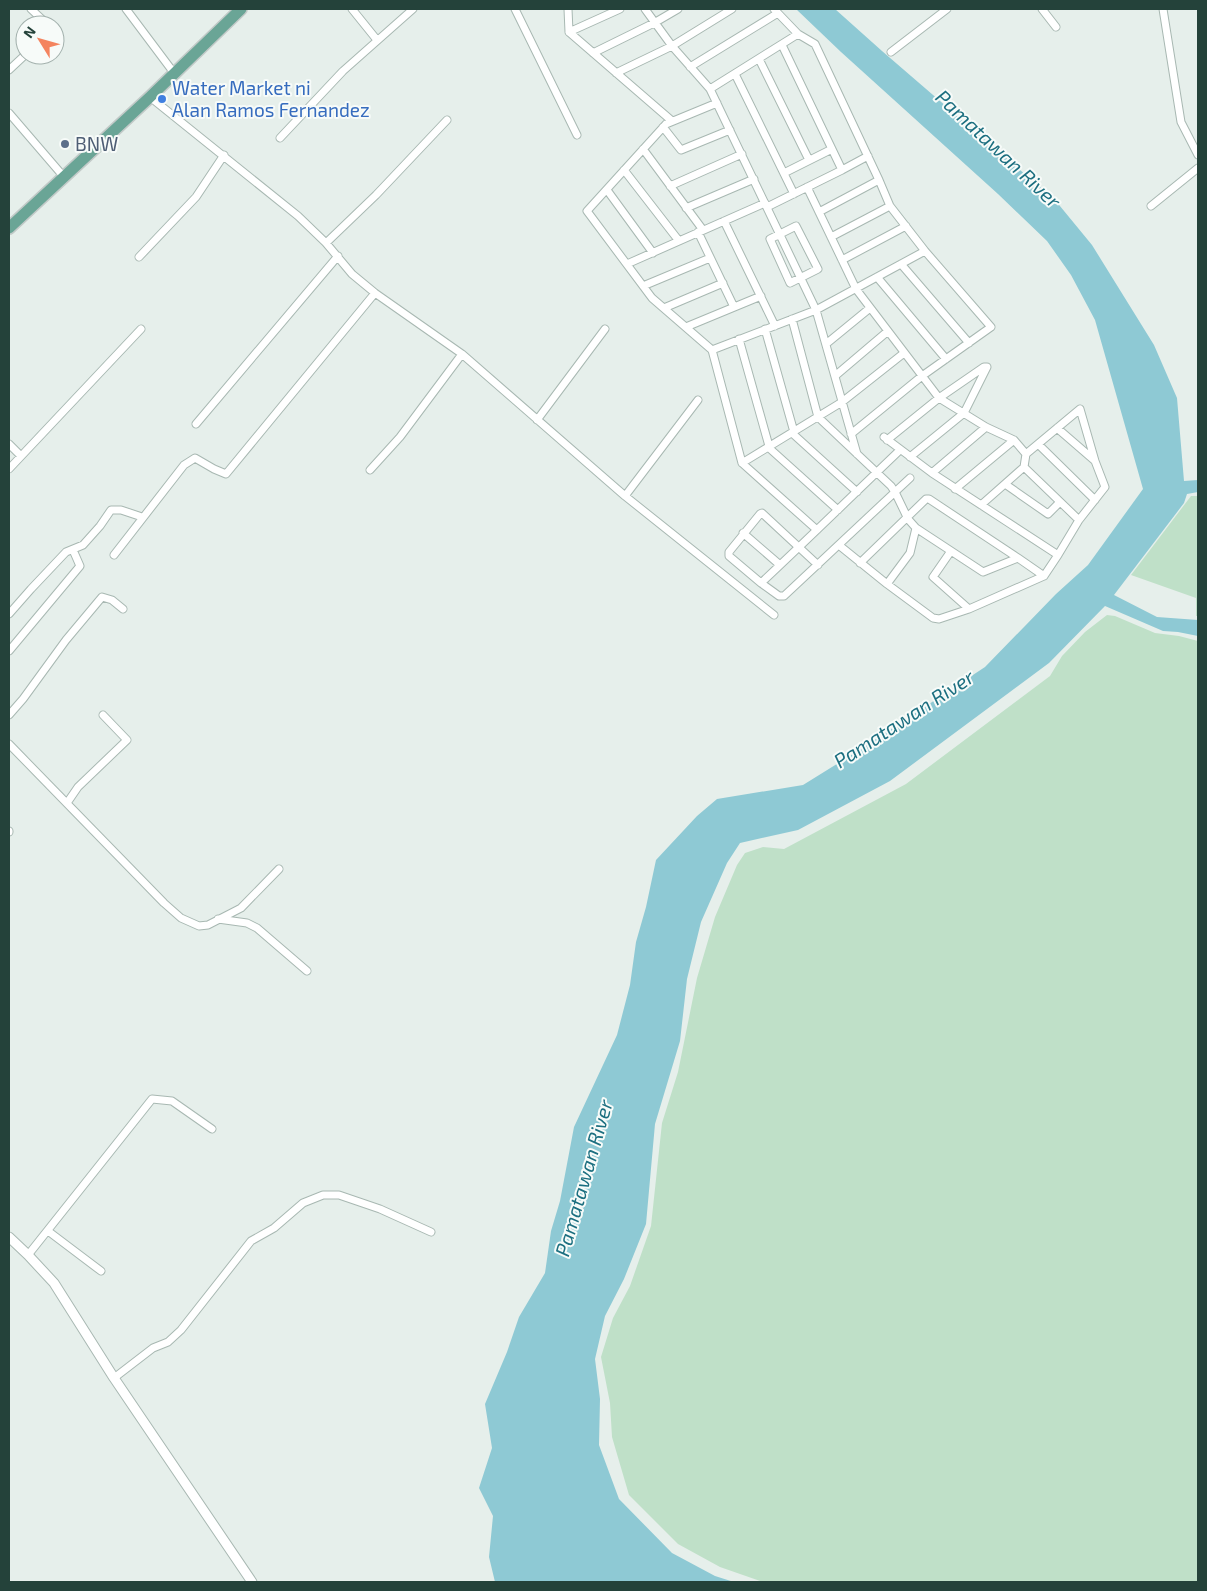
<svg xmlns="http://www.w3.org/2000/svg" width="1207" height="1591" font-family="'Exo 2',sans-serif">
  <style>
    .green { fill: #bfe0c8 }
    .water { fill: #8ec9d4 }
    .lines { fill: none; stroke-linecap: round; stroke-linejoin: round }
    .minor-casing { stroke: #a8b8b2; stroke-width: 9 }
    .tertiary-casing { stroke: #a8b8b2; stroke-width: 11 }
    .primary-casing { stroke: #c2cac8; stroke-width: 14 }
    .minor { stroke: #fff; stroke-width: 7 }
    .tertiary { stroke: #fff; stroke-width: 9 }
    .primary { stroke: #6aa596; stroke-width: 11 }
    .shop-dot { fill: #3f7fe0; stroke: #f7fbf9; stroke-width: 2 }
    .service-dot { fill: #5c6f8a; stroke: #f7fbf9; stroke-width: 2 }
    .labels { text-anchor: middle; stroke-width: 4; stroke-linejoin: round; paint-order: stroke }
    .shop-label { font-size: 19px; fill: #366cbe; stroke: #f7fbf9; text-anchor: start }
    .service-label { font-size: 19px; fill: #4e5e75; stroke: #f7fbf9; text-anchor: start }
    .water-label { font-size: 20px; font-style: italic; fill: #1c6f80; stroke: #f7fbf9 }
  </style>
  <rect width="100%" height="100%" fill="#e6efeb"/>
  <path class="green" d="M1191,496H1198V616H1196V598L1131,575Z
    M1107,615L1115,616L1155,633L1179,636L1198,641V1582H763L720,1567L678,1544L629,1495L612,1437L610,1403L601,1357L613,1318L630,1286L651,1226L662,1123L678,1072L697,978L715,917L737,865L745,853L763,847L784,849L906,784L1050,676L1062,656L1085,632Z"/>
  <path class="water" d="M796,9H835L882,51L1055,200L1092,245L1154,345L1177,398L1184,481L1198,480V492L1187,494L1184,503L1114,595L1157,617L1198,620V636L1178,632L1163,631L1105,606L1049,663L890,781L798,830L740,843L727,863L701,922L687,979L680,1041L655,1124L646,1224L624,1279L605,1316L595,1359L600,1399L599,1445L619,1499L672,1553L715,1576L734,1582H495L489,1557L493,1516L479,1488L492,1448L485,1404L507,1352L519,1317L545,1273L551,1231L560,1201L574,1127L617,1035L630,985L636,942L646,907L656,860L697,816L717,799L803,785L861,749L985,667L1056,594L1088,565L1143,489L1095,320L1071,275L1047,241L998,194L841,52Z"/>
  <g class="lines">
    <defs>
      <path id="minor" d="M31,9L48,25
        M126,9L174,73
        M352,9L377,40
        M515,9L577,135
        M568,9L569,32L620,9
        M645,9L672,46L710,89L816,310L857,454
        M774,9L798,34L815,44L879,180
        M1042,9L1056,27
        M1163,9L1181,122L1198,155
        M569,32L672,121
        M891,52L947,9
        M593,53L654,23L678,9
        M759,59L809,160
        M690,67L778,13
        M9,70L25,55
        M616,73L672,46L732,9
        M735,74L794,194
        M710,89L798,34
        M150,97L298,216L326,243L352,274L375,293L462,354L625,496L774,615
        M717,103L666,124L587,211L652,298L712,350L742,463L842,402L904,353
        M9,113L64,177
        M663,127L681,150L730,130
        M280,138L343,71L413,9
        M643,149L703,230
        M624,170L679,241
        M842,170L868,156
        M784,173L832,149
        M670,186L742,154
        M807,187L856,289L939,398L986,427L1014,440L1026,454L1024,467L981,505
        M607,190L653,253
        M1151,206L1198,168
        M767,207L842,170L782,45
        M686,208L754,179
        M819,212L879,180L890,206L925,251L991,327L922,376L851,434
        M724,221L775,326
        M796,226L818,269L790,283L770,239Z
        M698,232L734,307
        M831,237L890,206
        M326,243L376,195L447,120
        M139,257L196,197L224,155
        M842,260L906,226
        M627,264L765,203
        M901,264L969,343
        M877,277L946,359
        M643,286L710,258
        M664,308L723,283
        M792,319L818,417L891,486L895,492L910,478
        M686,327L761,296
        M765,329L794,432
        M739,339L769,446
        M826,344L870,308
        M712,350L816,310L925,251
        M835,376L888,331
        M537,420L605,329
        M196,424L338,256
        M1057,428L1094,460
        M792,433L857,492
        M884,437L932,473L1058,555L1044,576
        M887,440L939,398L984,367H987L964,413L910,457
        M9,444L21,456
        M1038,444L1095,500
        M768,447L838,510
        M1026,454L1080,409L1095,461L1105,487L1079,520L1058,555
        M742,463L817,530
        M1024,467L1079,520
        M9,469L141,329
        M370,470L400,437L462,354
        M932,473L986,427
        M1005,484L1048,514L1060,502
        M955,489L1014,440
        M625,496L698,400
        M743,533L780,565
        M951,551L933,577L969,609L1044,576L1018,558
        M114,555L184,465L195,458L214,469L226,474L375,293
        M860,563L926,499H929L1018,558L983,572L916,528
        M818,565L762,513L760,514L729,552V556L761,583C808,539 854,494 900,450
        M761,583L779,596H784L895,492L908,519L916,528L910,553L887,584L840,546
        M887,584L933,618L939,619L969,609
        M9,614L31,589L66,552L83,545L100,526L111,510H121L142,517
        M9,651L80,566L73,550
        M9,715L23,699L66,640L102,597L112,600L123,609
        M9,744L164,903L181,918L199,926L208,925L241,908L279,869
        M67,803L78,787L127,740L103,715
        M9,831V832
        M218,919L247,923L257,928L307,971
        M48,1231L101,1271
        M28,1255L152,1099L172,1101L212,1129
        M114,1378L153,1348L168,1342L181,1330L251,1241L274,1228L303,1203L323,1195H339L380,1209L431,1232"/>
      <path id="tertiary" d="M9,1237L28,1255L54,1283L114,1378L252,1582"/>
      <path id="primary" d="M9,228L150,97L241,9"/>
    </defs>
    <use href="#minor" class="minor-casing"/>
    <use href="#tertiary" class="tertiary-casing"/>
    <use href="#primary" class="primary-casing"/>
    <use href="#minor" class="minor"/>
    <use href="#tertiary" class="tertiary"/>
    <use href="#primary" class="primary"/>
  </g>
  <circle class="shop-dot" cx="162" cy="99" r="5"/>
  <circle class="service-dot" cx="65" cy="144" r="5"/>
  <g class="labels">
    <g class="shop-label">
      <text x="172" y="95">Water Market ni<tspan x="172" dy="22">Alan Ramos Fernandez</tspan></text>
    </g>
    <g class="service-label">
      <text x="75" y="151">BNW</text>
    </g>
    <g class="water-label">
      <text transform="translate(998 149) rotate(43)" y="7">Pamatawan River</text>
      <text transform="translate(904 719) rotate(-33)" y="7">Pamatawan River</text>
      <text transform="translate(584 1178) rotate(-74)" y="7">Pamatawan River</text>
    </g>
  </g>
  <rect width="1207" height="1591" fill="none" stroke="#24423a" stroke-width="20"/>
  <g transform="translate(40 40) rotate(307)"><circle r="24" fill="#f7fbf9" stroke="#a3b1ad"/>
  <path d="M0-4L9 19L0 12L-9 19Z" fill="#f4845f"/>
  <text y="-8" font-size="14" font-weight="bold" text-anchor="middle" fill="#24423a">N</text>
  </g>
</svg>
